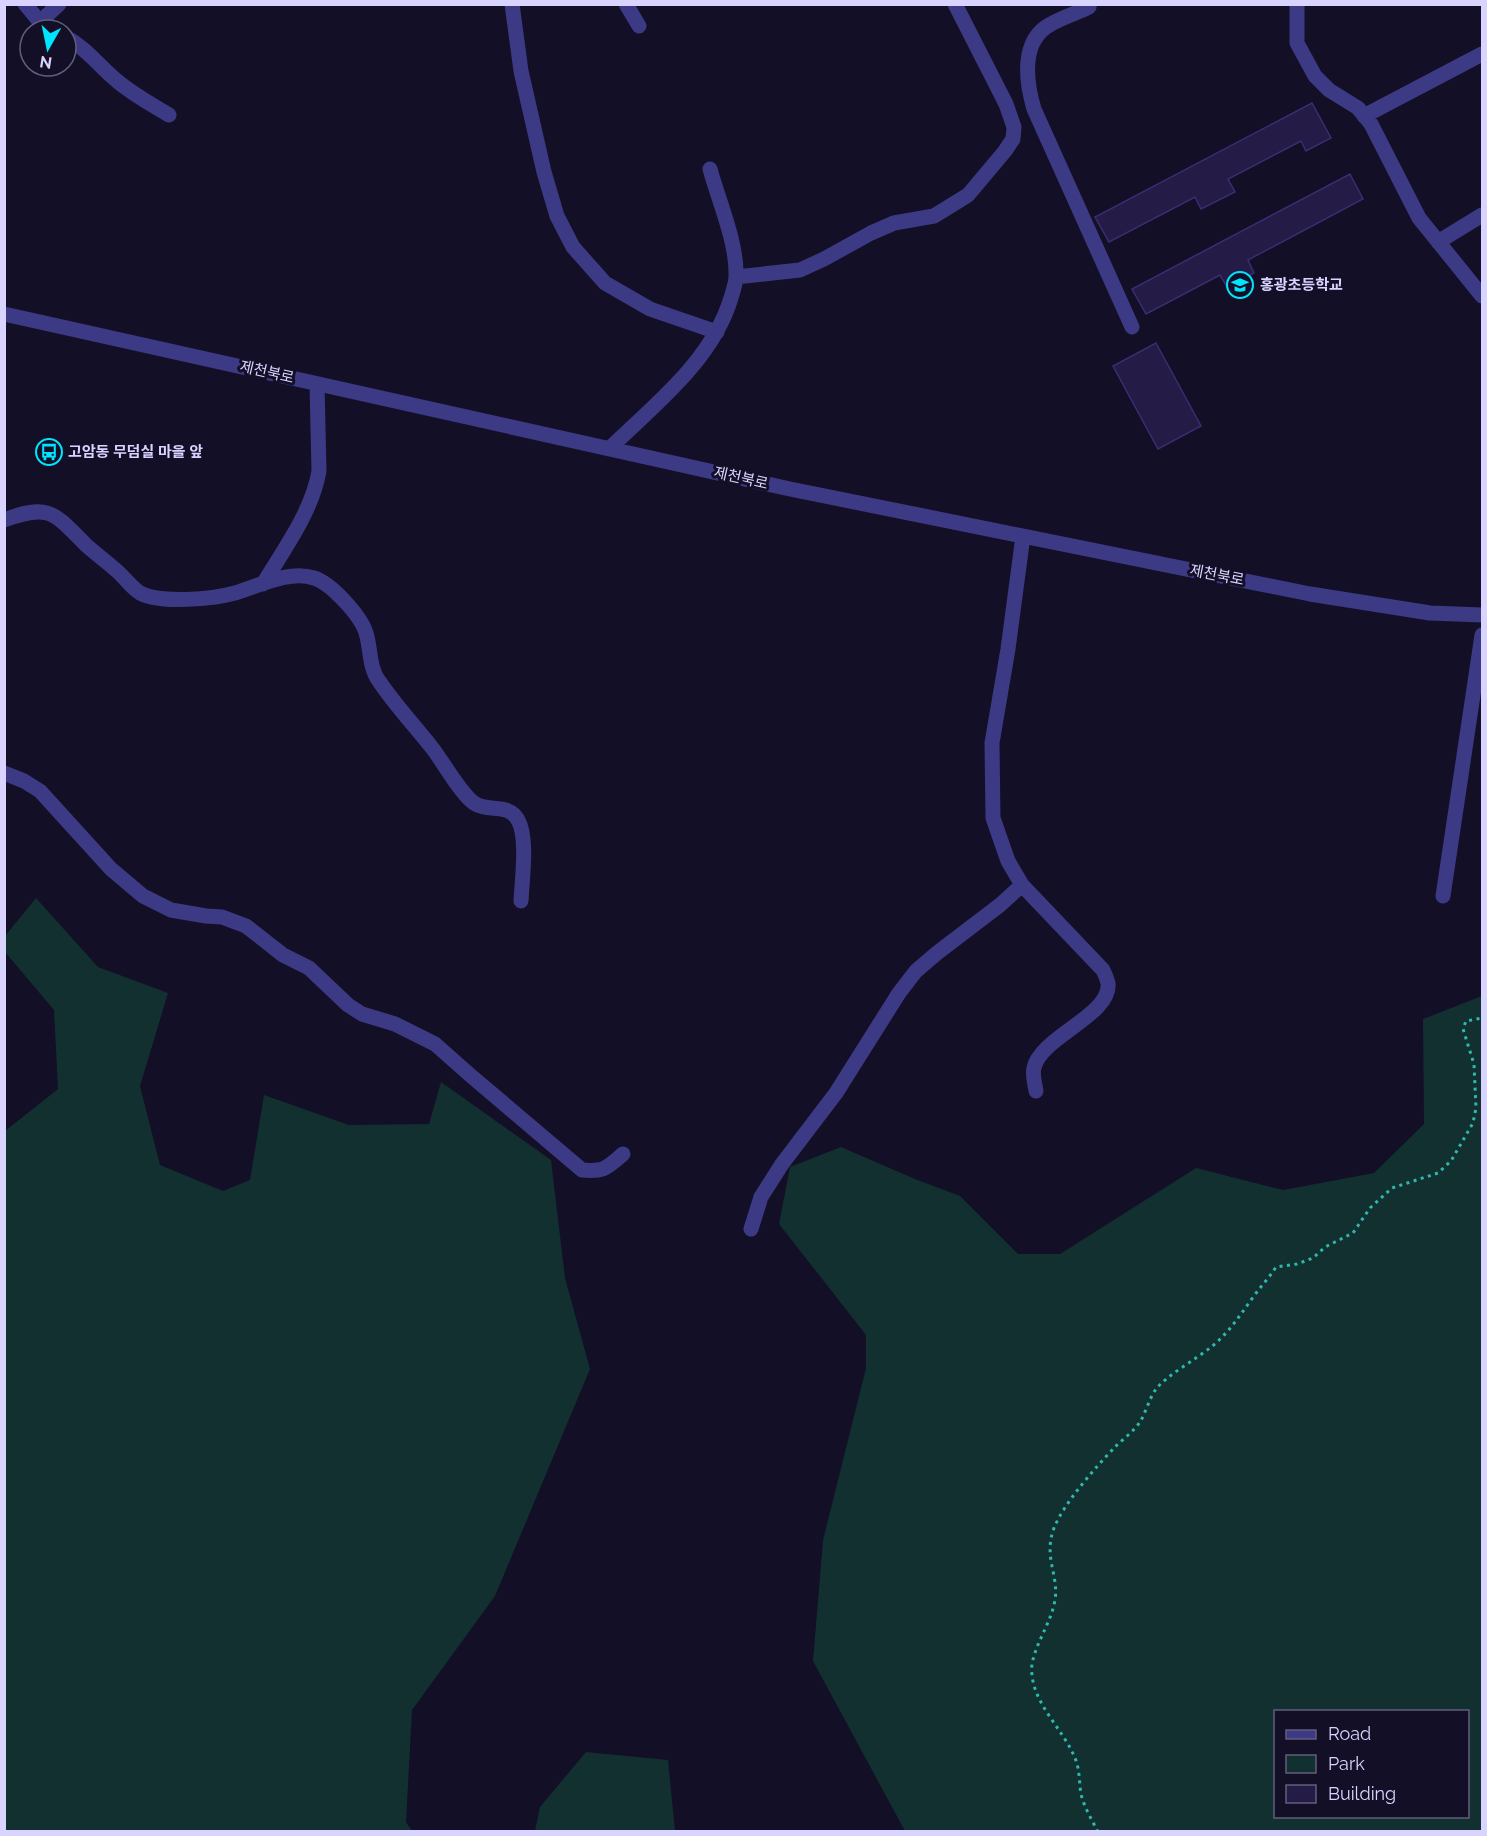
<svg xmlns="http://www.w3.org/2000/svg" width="1487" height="1836" font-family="Raleway,'Noto Sans KR',sans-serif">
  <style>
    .green { fill: #12302f; fill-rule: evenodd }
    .building { fill: #241b47; stroke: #3b2d73; stroke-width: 1.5 }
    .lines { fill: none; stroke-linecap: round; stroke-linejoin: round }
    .path { stroke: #2fb8b0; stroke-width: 3; stroke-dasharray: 3 4.5; stroke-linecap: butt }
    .minor { stroke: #3d3a85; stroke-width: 15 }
    .labels { text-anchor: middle; stroke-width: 6; stroke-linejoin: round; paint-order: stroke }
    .poi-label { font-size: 15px; font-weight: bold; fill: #d9d4ff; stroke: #130f26; text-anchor: start }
    .street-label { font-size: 15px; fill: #d9d4ff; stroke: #130f26 }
  </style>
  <rect width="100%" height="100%" fill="#130f26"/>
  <path class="green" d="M36,898L98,967L168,993L140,1086L160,1165L223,1191L250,1180L264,1095L349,1125L429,1124L441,1082L551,1160L565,1278L590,1369L495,1596L412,1710L406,1822L412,1831H5V1131L58,1089L54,1010L5,952V936Z
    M1482,996V1831H905L813,1661L823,1540L866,1368V1335L779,1224L790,1167L841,1147L915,1179L960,1196L1018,1254H1060L1196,1168L1283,1190L1374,1173L1424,1124L1423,1019ZM1276,1712H1468V1816H1276Z
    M586,1752L668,1760L675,1831H535L540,1807Z"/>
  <path class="building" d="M1312,103L1331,138L1306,151L1301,141L1228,179L1235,192L1201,209L1195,197L1109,242L1095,217Z
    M1350,174L1363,199L1248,260L1254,273L1227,287L1220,275L1146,314L1132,289Z
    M1156,343L1201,426L1158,449L1113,366Z"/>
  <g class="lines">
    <path class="path" d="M1098,1832C1092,1820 1084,1807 1081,1794C1079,1782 1080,1770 1075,1758C1063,1728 1028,1700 1032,1664C1036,1642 1051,1623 1055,1600C1059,1575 1043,1557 1054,1528C1064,1503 1095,1468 1114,1448C1122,1440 1133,1432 1140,1422C1146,1412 1149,1399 1156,1389C1166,1376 1196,1359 1210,1348C1229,1333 1240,1315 1254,1296C1261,1286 1269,1278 1276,1267L1297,1264L1313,1258L1325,1247L1353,1233L1370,1208L1392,1188L1438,1173L1451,1161L1473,1123L1476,1108L1474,1064L1463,1029L1466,1021L1482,1018"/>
    <path class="minor" d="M25,4L40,22L54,30
      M512,4L521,71L544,172L557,216L573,247L605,283L650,309L717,332
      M626,4L639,26
      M1088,4L1089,7C1077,13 1063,17 1051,24C1020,40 1026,82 1034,109L1132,327
      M1297,4V43L1315,76L1329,90L1358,108L1371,124L1419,218L1482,296
      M40,22L59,4
      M66,37C86,48 99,66 116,80C132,94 151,104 169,115
      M1364,116L1482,54
      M1438,242L1482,215
      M736,277L800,270L824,259L871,233L894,223L934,216L968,195L1005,151L1013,139L1014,127L1006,104L955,4
      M4,314L790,489L1310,594L1430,613L1482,615
      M609,449C654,405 712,361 731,298C733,291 736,283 736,276C737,242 719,202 710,169
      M4,520C50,503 54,513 86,545C96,554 107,562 117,571C125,578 132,588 140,593C161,604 213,599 235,593C258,586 289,570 314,578C331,583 361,616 366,633C371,649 369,668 379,681C395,705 415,726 433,749C443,762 461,794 474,803C488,813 508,802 518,820C528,837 522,880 521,901
      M1023,536L1008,649L992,743L993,818L1008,861L1022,885L1103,970C1105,974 1107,979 1108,983C1112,1015 1040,1037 1034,1068C1032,1075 1035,1084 1036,1091
      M263,584C284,549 312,512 319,471L317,384
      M4,773L24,781L40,791L111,869L143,896L171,910L206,916L222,917L246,926L283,955L309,968L348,1005L362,1014L395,1024L435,1044L470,1075L582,1170C604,1172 607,1168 623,1154
      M1443,896L1482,635
      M751,1229L761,1197L782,1164L836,1093L899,993L916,971L937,953L1000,905L1022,885"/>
  </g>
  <defs>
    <symbol id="school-ring" viewBox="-11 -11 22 22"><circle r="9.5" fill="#130f26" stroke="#00e5ff" stroke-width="1.5"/><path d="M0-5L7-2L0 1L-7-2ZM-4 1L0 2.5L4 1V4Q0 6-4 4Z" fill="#00e5ff"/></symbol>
    <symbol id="bus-ring" viewBox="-11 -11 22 22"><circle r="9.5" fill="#130f26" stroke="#00e5ff" stroke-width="1.5"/><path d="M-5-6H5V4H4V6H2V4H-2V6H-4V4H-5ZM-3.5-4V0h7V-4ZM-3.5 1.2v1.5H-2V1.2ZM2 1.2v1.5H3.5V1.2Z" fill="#00e5ff"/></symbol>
  </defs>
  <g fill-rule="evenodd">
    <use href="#school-ring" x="1225" y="270" width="30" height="30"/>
    <use href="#bus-ring" x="34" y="437" width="30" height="30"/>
  </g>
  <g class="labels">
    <g class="poi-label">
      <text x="1260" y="290">홍광초등학교</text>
      <text x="68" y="457">고암동 무덤실 마을 앞</text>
    </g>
    <g class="street-label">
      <text transform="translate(267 372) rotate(13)" y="5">제천북로</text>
      <text transform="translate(741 478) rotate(13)" y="5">제천북로</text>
      <text transform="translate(1217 575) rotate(11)" y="5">제천북로</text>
    </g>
  </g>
  <rect width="1487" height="1836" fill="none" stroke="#d9d4ff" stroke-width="12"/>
  <rect x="1274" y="1710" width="195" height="108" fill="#130f26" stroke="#625e7d" stroke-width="1.5"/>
  <rect x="1286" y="1730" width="30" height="9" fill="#3d3a85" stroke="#625e7d" stroke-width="1.5"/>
  <text x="1328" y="1740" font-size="18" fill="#d9d4ff">Road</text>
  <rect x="1286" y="1755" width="30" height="18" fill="#12302f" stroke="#625e7d" stroke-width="1.5"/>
  <text x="1328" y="1770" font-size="18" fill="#d9d4ff">Park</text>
  <rect x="1286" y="1785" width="30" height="18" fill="#241b47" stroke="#625e7d" stroke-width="1.5"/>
  <text x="1328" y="1800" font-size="18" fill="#d9d4ff">Building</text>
  <g transform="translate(48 48) rotate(189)"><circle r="28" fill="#130f26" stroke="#625e7d" stroke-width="1.5"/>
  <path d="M0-4.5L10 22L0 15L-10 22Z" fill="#00e5ff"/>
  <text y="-9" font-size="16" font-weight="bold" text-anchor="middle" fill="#d9d4ff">N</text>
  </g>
</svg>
